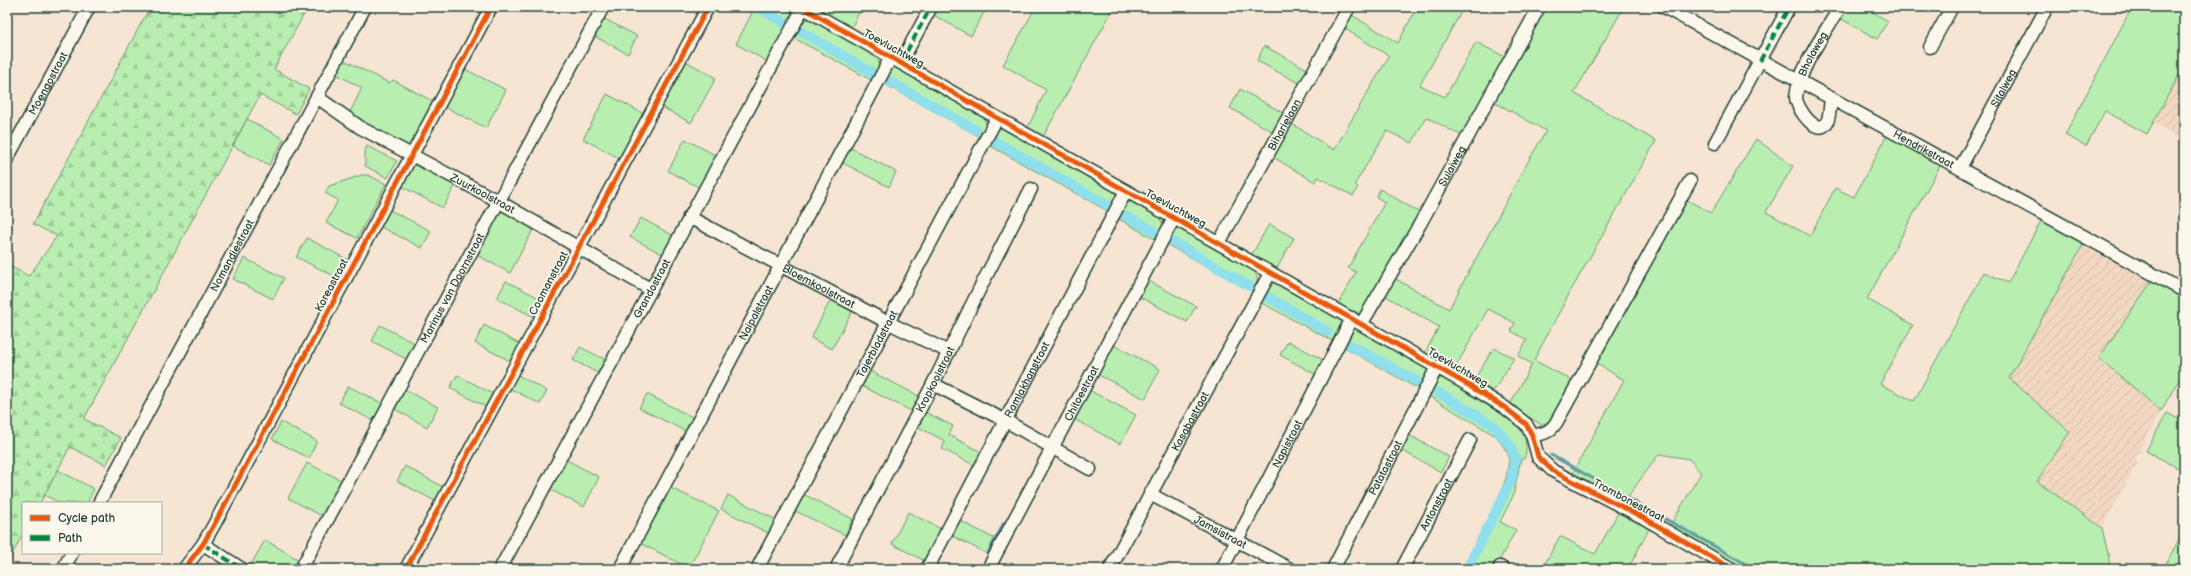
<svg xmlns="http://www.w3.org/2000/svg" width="2191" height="576" font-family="'Balsamiq Sans',sans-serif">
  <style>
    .industrial { fill: url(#industrial-furrows) }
    .grass { fill: #b8eeb0; stroke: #6c9672 }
    .forest { fill: url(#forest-firs); stroke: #6c9672 }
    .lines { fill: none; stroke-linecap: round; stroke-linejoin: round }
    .stream { stroke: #629ea3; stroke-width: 3 }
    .canal { stroke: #8fdfed; stroke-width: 10 }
    .minor-casing { stroke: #1f3d34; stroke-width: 15 }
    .minor { stroke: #fbf7ec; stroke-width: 12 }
    .quiet { stroke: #00873e; stroke-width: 4; stroke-dasharray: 8 4; stroke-linecap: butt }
    .cycleway-casing { stroke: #fbf7ec; stroke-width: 8 }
    .cycleway { stroke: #e8590c; stroke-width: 5 }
    .labels { text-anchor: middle; stroke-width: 3.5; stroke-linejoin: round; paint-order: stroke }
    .street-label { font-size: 11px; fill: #1f3d34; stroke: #fbf7ec }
  </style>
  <defs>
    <pattern id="industrial-furrows" width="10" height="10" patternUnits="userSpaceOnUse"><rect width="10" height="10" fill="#f2d8c2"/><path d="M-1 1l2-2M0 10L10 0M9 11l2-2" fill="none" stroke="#cfbaa7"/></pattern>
    <pattern id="forest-firs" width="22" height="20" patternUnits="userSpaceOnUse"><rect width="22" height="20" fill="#b8eeb0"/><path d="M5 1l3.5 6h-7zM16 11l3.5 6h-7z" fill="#9ecd98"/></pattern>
  </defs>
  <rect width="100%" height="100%" fill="#f6e5d3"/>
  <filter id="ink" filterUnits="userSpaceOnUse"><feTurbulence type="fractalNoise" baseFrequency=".025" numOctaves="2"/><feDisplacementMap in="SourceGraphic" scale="8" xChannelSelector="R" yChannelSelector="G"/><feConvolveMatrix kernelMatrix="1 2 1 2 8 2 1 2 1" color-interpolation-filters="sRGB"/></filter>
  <g filter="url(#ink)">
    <path class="industrial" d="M2184,66V142L2153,122Z
      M2085,241L2153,279L2099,358L2161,411L2135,459L2137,463L2102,528L2037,481L2009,378Z"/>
    <path class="grass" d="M741,7H790L792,20L770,63L736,44L752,13Z
      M813,7H862L851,28Z
      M931,7H987L971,36L928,12Z
      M1036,7H1114L1043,137L1027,129L1046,90L1003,65Z
      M1417,7H1464L1420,85L1445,97L1476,42L1507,58L1462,136L1426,117L1412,143L1387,131L1355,184L1358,187L1353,196L1318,177L1315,182L1271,156L1289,122L1334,150L1389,56L1342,27L1350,14L1398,43Z
      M1544,7H1624L1574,93L1656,141L1569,294L1534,360L1575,382L1555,418L1542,425L1522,413L1511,403L1532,364L1518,356L1527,340L1511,331L1515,323L1488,309L1454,370L1425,353L1439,327L1384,295L1394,278L1449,309L1522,172L1546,131L1491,100Z
      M1844,7H1864L1888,21L1877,39L1838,17Z
      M2132,7H2184V66L2147,134L2105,111L2086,146L2065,135Z
      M601,17L637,36L628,54L592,35Z
      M806,19L814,20L877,56L880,65L873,81L792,37Z
      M1264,46L1309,70L1301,84L1257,61Z
      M342,59L389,83L393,80L436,103L409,147L348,116L362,88L334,73Z
      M682,59L716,78L691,123L658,105Z
      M895,66L981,115C989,123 986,128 982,138L881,82L891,68Z
      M463,68L506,90L486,128L443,106Z
      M1240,89L1285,114L1275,133L1230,108Z
      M607,94L644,114L621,159L583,139Z
      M247,119L284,139L269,165L233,146Z
      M1000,128H1005L1114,190L1117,197L1111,213L987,144L997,129Z
      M1887,135L1941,164L1867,299L1913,325L1880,384L1914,401L1984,272L2008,283L2042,219L2085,241L2009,378L2070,432L2037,481L2102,528L2109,558V569H1744L1669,527L1701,473L1689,459L1659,454L1624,502L1572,474L1624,380L1594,362L1685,199L1711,213L1756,139L1793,166L1766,212L1810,236L1835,188L1854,197Z
      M685,139L719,157L702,189L668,171Z
      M367,146L397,161L388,178L365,166V151Z
      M849,147L896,172L889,187L841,162Z
      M414,162L457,182L443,208L401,186Z
      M362,175H368L386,184L357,238L326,223L338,200L325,193L329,186Z
      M1380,189L1422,214L1364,313L1359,316L1338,304L1356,272L1348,268L1385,202L1376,197Z
      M1134,201L1157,213L1164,226L1158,241L1117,218L1126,203Z
      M500,207L535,226L510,273L473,253Z
      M388,209L431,231L422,248L379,226Z
      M641,218L674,236L664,255L630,237Z
      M1269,224L1294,238L1276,270L1251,256Z
      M1181,228L1255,270L1258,282L1252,291L1164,243L1172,231Z
      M307,238L352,262L342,280L296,257Z
      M244,258L284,278L273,299L233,279Z
      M1145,279L1196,306L1187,322L1136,295Z
      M2153,279L2184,296V371L2161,411L2099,358Z
      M506,281L545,301L536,318L497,298Z
      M1271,281L1276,282L1344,321L1336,343L1258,301Z
      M832,297L854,308L832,349L811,338Z
      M380,325L416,344L408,360L372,341Z
      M484,325L521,345L512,362L475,343Z
      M1356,326L1427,367L1429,374L1420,390L1342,346L1353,327Z
      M1288,341L1325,361L1317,375L1280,355Z
      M1110,343L1160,369L1145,399L1095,373Z
      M580,347L608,361L601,375L573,360Z
      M1494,348L1514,358L1495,389L1492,391L1473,381Z
      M866,369L921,397L913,412L858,384Z
      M514,373L547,391L540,404L507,387Z
      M457,375L495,395L488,408L450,388Z
      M1444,377C1470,392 1539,420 1524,459H1521L1513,496L1500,522L1516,530L1495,568L1497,569H1462L1500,495L1506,478L1509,461L1508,453L1496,436L1427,395C1432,387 1435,379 1444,377Z
      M348,386L383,404L374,421L339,403Z
      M401,388L438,407L427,427L391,407Z
      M1087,389L1136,415L1120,444L1072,418Z
      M647,394L694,418L687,432L639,408Z
      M921,410L953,426L949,435L985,454L978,467L942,449L945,441L914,425Z
      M2167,413L2184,422V471L2146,451Z
      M281,422L317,441L309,458L272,439Z
      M1407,434L1449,457L1441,472L1399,449Z
      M563,458L599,477L584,507L547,488Z
      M307,463L343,481L324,517L288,498Z
      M405,466L445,488L437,502L397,481Z
      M58,470L94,489L87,503H60L44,495Z
      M667,486L719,511L689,568L638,542Z
      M801,493L853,519L845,535L793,510Z
      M728,495L778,521L770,534L721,509Z
      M1619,511L1650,527L1628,569H1542L1560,536L1595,554Z
      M908,512L945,531L929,563L892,544Z
      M957,519L999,541L991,556L949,534Z
      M2184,530V569H2163Z
      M265,540L301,561L296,569L249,568Z"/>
    <path class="forest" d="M150,7H308L274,69L309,89L296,114L260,95L84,419L121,438L106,465L70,447L40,503H23V534L7,564V269L9,266L29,276L57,236L33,224Z"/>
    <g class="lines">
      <path class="stream" d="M1551,455L1755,569
        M1515,459L1518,456
        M988,553L1004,523"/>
      <path class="canal" d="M758,7L783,22
        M800,31L871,72
        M889,81L976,130
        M994,141L1107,205
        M1125,216L1154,231
        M1170,240L1249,286
        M1268,297L1328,332
        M1350,345L1418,382
        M1438,392L1494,426L1511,447L1515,459L1511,481L1467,569"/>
      <defs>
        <g id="minor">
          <path d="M802,7L1470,386L1504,407L1526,424L1532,435L1538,457L1553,471L1644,518L1732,569"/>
          <path id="s1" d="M1664,7L2184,291"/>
          <path d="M1930,47L1952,7"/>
          <path d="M901,62L931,7"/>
          <path id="s2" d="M317,97L361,128L498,201L650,289"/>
          <path id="s3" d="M1831,98C1830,105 1830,116 1827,122C1817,138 1796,108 1796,97C1798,70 1826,31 1840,7"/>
          <path d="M1715,143L1789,7"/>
          <path id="s4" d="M7,159L89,7"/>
          <path id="s5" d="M1960,168L2047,7"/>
          <path id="s6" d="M689,217L887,322L949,352"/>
          <path id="s7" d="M1219,243L1349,7"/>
          <path id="s8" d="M1362,323L1420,224L1539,7"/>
          <path d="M933,384L1006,421L1090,469"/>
          <path d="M1532,435C1543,434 1549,433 1556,423L1690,181"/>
          <path id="s9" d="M1150,494L1290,569"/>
          <path id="s10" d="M99,503L365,7"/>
          <path d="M203,544L242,569"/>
          <path d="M1500,567L1503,569"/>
          <path d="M63,569L72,553"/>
          <path d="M184,569L203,544L215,523L491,7"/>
          <path id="s11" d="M301,569L603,7"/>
          <path d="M406,569L708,7"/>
          <path id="s12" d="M500,569L803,8"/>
          <path id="s13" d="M620,569L891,57"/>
          <path id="s14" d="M757,569L997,118"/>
          <path id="s15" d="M836,569L933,384L980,288L1031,189"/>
          <path id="s16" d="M927,569L1126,191"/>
          <path id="s17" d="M988,569L1174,218"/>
          <path id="s18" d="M1110,569L1270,273"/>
          <path id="s19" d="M1222,569L1352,318"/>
          <path id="s20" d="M1333,569L1437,367"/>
          <path id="s21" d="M1402,569L1470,440"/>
        </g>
      </defs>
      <use href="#minor" class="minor-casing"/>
      <use href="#minor" class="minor"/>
      <path class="quiet" d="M1665,8V7
        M1760,61L1789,7
        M901,62L931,7
        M203,544L242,569"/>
      <defs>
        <path id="cycleway" d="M802,7L1470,386L1504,407L1526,424L1532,435L1538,457L1553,471L1644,518L1732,569
          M184,569L203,544L215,523L491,7
          M406,569L708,7"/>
      </defs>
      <use href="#cycleway" class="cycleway-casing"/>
      <use href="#cycleway" class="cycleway"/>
    </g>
  </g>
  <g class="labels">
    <g class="street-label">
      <text transform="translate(894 48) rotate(29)" y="4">Toevluchtweg</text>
      <text dy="4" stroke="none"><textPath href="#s3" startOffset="120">Bholaweg</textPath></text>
      <text dy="4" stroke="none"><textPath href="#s4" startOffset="86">Moengostraat</textPath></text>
      <text dy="4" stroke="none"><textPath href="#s5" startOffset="91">Sitalweg</textPath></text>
      <text dy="4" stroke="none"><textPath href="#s7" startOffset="135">Biharielaan</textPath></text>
      <text dy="4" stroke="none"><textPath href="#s1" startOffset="296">Hendrikstraat</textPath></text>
      <text dy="4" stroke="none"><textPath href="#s8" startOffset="181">Sulaiweg</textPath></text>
      <text dy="4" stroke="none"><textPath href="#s2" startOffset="192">Zuurkoolstraat</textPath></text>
      <text transform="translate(1176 208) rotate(29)" y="4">Toevluchtweg</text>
      <text dy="4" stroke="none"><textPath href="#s10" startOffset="281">Nomandiestraat</textPath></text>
      <text transform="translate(548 283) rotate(-62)" y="4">Coomanstraat</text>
      <text transform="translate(331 285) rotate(-62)" y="4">Koreastraat</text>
      <text dy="4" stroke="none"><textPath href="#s6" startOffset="147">Bloemkoolstraat</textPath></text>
      <text dy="4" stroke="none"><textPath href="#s11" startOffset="319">Marinus van Doornstraat</textPath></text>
      <text dy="4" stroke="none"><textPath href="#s12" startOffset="319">Grandostraat</textPath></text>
      <text dy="4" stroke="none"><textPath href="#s13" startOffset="290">Naipalstraat</textPath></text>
      <text dy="4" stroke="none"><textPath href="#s14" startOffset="255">Tajerbladstraat</textPath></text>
      <text transform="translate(1458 367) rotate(30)" y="4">Toevluchtweg</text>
      <text dy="4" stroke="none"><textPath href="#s15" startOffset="214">Kropkoolstraat</textPath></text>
      <text dy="4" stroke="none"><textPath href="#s16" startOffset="214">Ramlakhanstraat</textPath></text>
      <text dy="4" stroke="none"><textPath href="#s17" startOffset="199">Chitoestraat</textPath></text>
      <text dy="4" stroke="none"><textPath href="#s18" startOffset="168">Kasabastraat</textPath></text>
      <text dy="4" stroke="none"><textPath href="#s19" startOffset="141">Napistraat</textPath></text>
      <text dy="4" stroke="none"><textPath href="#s20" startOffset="114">Patatastraat</textPath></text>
      <text transform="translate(1629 500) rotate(28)" y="4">Trombonestraat</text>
      <text dy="4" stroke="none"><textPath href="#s21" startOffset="73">Antonstraat</textPath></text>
      <text dy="4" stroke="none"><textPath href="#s9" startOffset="80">Jamsistraat</textPath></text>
    </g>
  </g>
  <rect width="2191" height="576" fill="none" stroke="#fbf7ec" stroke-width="24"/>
  <rect x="12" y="12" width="2167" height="552" fill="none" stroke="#1f3d34" stroke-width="1.5" filter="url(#ink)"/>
  <rect x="22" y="502" width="140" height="52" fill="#fbf7ec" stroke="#a3ada2"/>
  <rect x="30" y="515" width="20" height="6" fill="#e8590c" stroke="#a3ada2"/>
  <text x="58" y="522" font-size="12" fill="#1f3d34">Cycle path</text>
  <rect x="30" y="535" width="20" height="6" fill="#00873e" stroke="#a3ada2"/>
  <text x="58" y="542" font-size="12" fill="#1f3d34">Path</text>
</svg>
